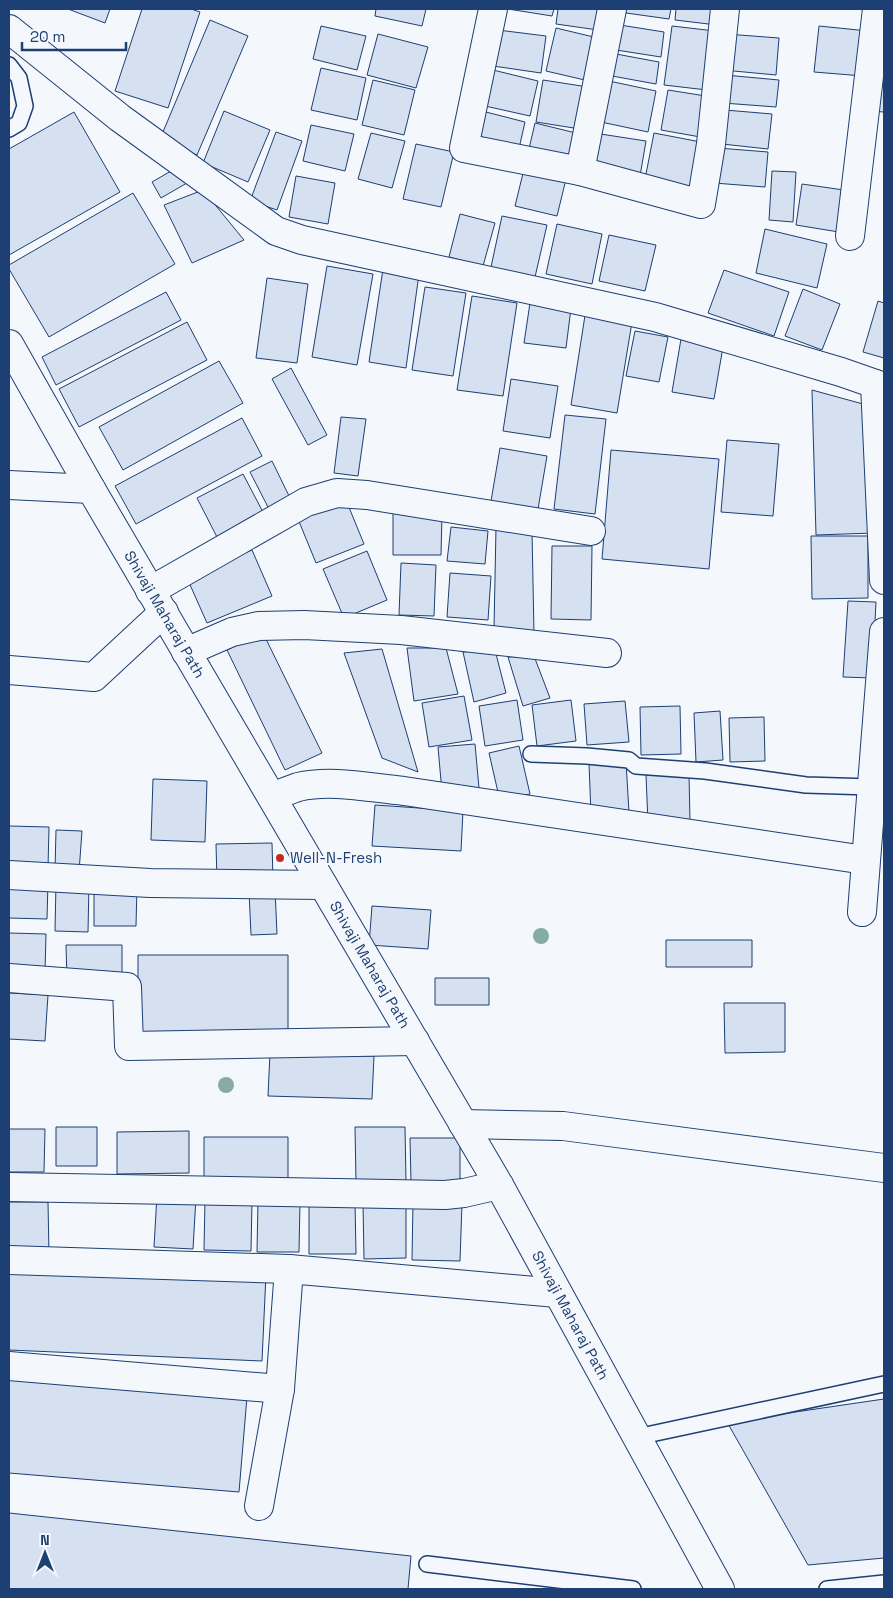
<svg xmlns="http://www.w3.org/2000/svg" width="893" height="1598" font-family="'Space Grotesk',sans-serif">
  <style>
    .building { fill: #d5e0f0; stroke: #1d3f73 }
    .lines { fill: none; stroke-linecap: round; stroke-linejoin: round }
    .service-casing { stroke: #1d3f73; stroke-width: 18 }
    .minor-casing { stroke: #1d3f73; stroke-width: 30 }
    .service { stroke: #f4f7fb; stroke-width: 15 }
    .minor { stroke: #f4f7fb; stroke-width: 28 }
    .tree { fill: #86aba6 }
    .poi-dot { fill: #c62828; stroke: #f4f7fb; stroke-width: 2 }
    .labels { text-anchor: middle; stroke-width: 4; stroke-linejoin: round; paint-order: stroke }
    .street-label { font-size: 15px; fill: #1d3f73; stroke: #f4f7fb }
    .poi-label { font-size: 15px; fill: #1d3f73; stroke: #f4f7fb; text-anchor: start }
  </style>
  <rect width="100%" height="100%" fill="#f4f7fb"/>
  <path class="building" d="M68,9H110L105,23Z
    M142,9H191L200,12L168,108L115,91Z
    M376,9H426L422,26L375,16Z
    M508,9H554L552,16Z
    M558,9H601L598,30L556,24Z
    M619,9H671L669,19L619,12Z
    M676,9H719L717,25L675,20Z
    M210,20L248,36L197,155L160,139Z
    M620,25L664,32L661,57L616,50Z
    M321,26L366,36L357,70L313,59Z
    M672,26L715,31L707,90L664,85Z
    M819,26L868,31L863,76L814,72Z
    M556,28L598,38L589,81L546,71Z
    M498,30L546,36L541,73L493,66Z
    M378,34L428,47L416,88L367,75Z
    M726,34L779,38L776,75L723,70Z
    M616,54L659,62L656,84L612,76Z
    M874,66L884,67V112L870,111Z
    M321,68L366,78L357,120L311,110Z
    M493,70L538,81L530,116L485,106Z
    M725,75L779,80L776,107L723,103Z
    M373,80L415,90L404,135L362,125Z
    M543,80L588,87L580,129L536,122Z
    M609,81L656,91L648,132L601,122Z
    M668,90L712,97L706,138L661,130Z
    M725,110L772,114L768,149L722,144Z
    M224,111L270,130L248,182L203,163Z
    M482,111L525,122L518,153L474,143Z
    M74,112L120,192L9,255V149Z
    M535,123L576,133L569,163L528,153Z
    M311,125L354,134L345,171L303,161Z
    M276,132L302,141L277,210L250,201Z
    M371,133L405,141L392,188L358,179Z
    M594,133L646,141L639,182L587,173Z
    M654,133L706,143L697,189L645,179Z
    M416,144L454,152L441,207L403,199Z
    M718,148L768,152L765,187L714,183Z
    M525,165L567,175L557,216L515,206Z
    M178,167L187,183L161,198L152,182Z
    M772,171L796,172L793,222L769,220Z
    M296,176L335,183L328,224L289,217Z
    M802,184L851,191L845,233L796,225Z
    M203,190L244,240L192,263L164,205Z
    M133,193L175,264L49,337L9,269V265Z
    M460,214L495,223L483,266L449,257Z
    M502,216L547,225L535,277L491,267Z
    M557,224L602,234L592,284L546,274Z
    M765,229L827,244L817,288L756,273Z
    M609,235L656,245L645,291L599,281Z
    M327,266L373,274L357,365L312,357Z
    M383,269L419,274L406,368L369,362Z
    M724,270L789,292L774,336L708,313Z
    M267,278L308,284L297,363L256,358Z
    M425,287L466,293L453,376L412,370Z
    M803,289L840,304L822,350L785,336Z
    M166,292L181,320L56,385L42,357Z
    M472,296L517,303L503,396L457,390Z
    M878,301L884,303V358L863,352Z
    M530,303L571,308L566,348L524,343Z
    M586,309L633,316L617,413L571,405Z
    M187,322L207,360L79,427L59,389Z
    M635,331L668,337L659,382L626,376Z
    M681,339L723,347L714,399L672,392Z
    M219,361L243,403L123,470L99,427Z
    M291,368L327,435L308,445L272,379Z
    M511,379L558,386L550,438L503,431Z
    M812,390L863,404L873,533L816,535Z
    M565,415L606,419L595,514L554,509Z
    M341,417L366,419L358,476L334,473Z
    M242,418L262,456L136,524L115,486Z
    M727,440L779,444L773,516L721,512Z
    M500,448L547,456L538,509L491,501Z
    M611,450L719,459L709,569L602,559Z
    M272,461L291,500L270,511L250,472Z
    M243,474L264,514L218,539L197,498Z
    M346,500L364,544L316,563L298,519Z
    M393,513L442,514L441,555H393Z
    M451,527L488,531L485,564L447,561Z
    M496,527L532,531L534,634L494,629Z
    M811,536H868V598L812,599Z
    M552,546H592L591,620L551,619Z
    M252,550L272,596L207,623L187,578Z
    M367,551L387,600L344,618L323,569Z
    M401,563L436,565L434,616L399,615Z
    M450,573L491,576L488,620L447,617Z
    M848,601L876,602L872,678L843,677Z
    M263,633L322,753L285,770L227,650Z
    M407,648H446L458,694L414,701Z
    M382,649L418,772L382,758L344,653Z
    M495,650L506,693L474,702L463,652Z
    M534,656L550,698L523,706L508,657Z
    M464,696L472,740L429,747L422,703Z
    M517,700L523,740L485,746L479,706Z
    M571,700L576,741L537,746L532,705Z
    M625,701L629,742L587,745L584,704Z
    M680,706L681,754L641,755L640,707Z
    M720,711L723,760L696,762L694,713Z
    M764,717L765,761L730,762L729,718Z
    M475,744L479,788L442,792L438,747Z
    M519,746L530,794L500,801L489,753Z
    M626,762L629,812L591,814L589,764Z
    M689,774L690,822L648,823L646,775Z
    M153,779L207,781L205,842L151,840Z
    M375,805L463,811L461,851L372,846Z
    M9,826L49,827L48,868L9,866Z
    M56,830L82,831L79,872L55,870Z
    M272,843L273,880L217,881L216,844Z
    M9,879L48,881L47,919L9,918Z
    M56,883H89L88,932L55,931Z
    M94,885L137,886L136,926H94Z
    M275,889L277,934L251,935L249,891Z
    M372,906L431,910L428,949L369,945Z
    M9,933L46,934L45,972L9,971Z
    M666,940H752V967H666Z
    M66,945H122V978L67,979Z
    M138,955H288V1034L138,1035Z
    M435,978H489V1005H435Z
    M9,993L48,995L45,1041L9,1039Z
    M724,1003H785V1052L725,1053Z
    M270,1053L374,1056L372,1099L268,1096Z
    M56,1127H97V1166H56Z
    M355,1127H405L406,1182L356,1183Z
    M9,1129H45L44,1172H9Z
    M189,1131V1173L117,1174V1132Z
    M204,1137H288V1180H204Z
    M410,1138H460V1181L411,1182Z
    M157,1195L196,1197L193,1249L154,1247Z
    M205,1199L252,1200L251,1251L204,1250Z
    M258,1201L300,1202L299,1252H257Z
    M9,1202H48L49,1255L9,1256Z
    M355,1202L356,1254H309V1203Z
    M413,1202L462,1203L460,1261L412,1260Z
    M363,1204H406V1258L364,1259Z
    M9,1264L266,1274L262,1361L9,1350Z
    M9,1378L247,1397L239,1492L9,1473Z
    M884,1399V1558L808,1565L727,1422Z
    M9,1513L411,1556L408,1589H9Z"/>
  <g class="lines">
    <defs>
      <path id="service" d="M9,65L19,78L25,106L19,123L9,129
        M531,754L587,756L629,760L636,766L705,771L806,785L871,787
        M637,1437L884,1384
        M427,1564L633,1589
        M827,1589L884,1583"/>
      <g id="minor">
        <path d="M493,9L464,148L580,171L701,204L711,144L725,9"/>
        <path d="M9,29L120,118L276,231L302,240L655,317L841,372L884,387"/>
        <path d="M580,171L612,9"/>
        <path d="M850,236L877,9"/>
        <path id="s1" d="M9,344L91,489L499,1185L720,1589"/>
        <path d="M875,384L884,580"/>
        <path d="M9,485L91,489"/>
        <path d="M150,591L306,502L337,493L367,495L591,531"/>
        <path d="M186,652L232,632L259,626L304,625L401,630L607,653"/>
        <path d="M9,670L94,677L164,612"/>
        <path d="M272,797C280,794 289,790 298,787C332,779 370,788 404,791L865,860"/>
        <path d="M9,875L150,883L323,885"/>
        <path d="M862,912L884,632"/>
        <path d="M9,978L127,987L129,1046L415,1041"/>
        <path d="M463,1124L563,1126L884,1168"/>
        <path d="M9,1187L445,1195L464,1193L499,1185"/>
        <path d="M9,1260L289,1269"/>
        <path d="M9,1366L280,1389L289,1269L557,1293"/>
        <path d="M259,1506L280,1389"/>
      </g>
    </defs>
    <use href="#service" class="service-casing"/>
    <use href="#minor" class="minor-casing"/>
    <use href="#service" class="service"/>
    <use href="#minor" class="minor"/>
  </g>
  <g class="tree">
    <circle cx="541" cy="936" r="8"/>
    <circle cx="226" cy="1085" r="8"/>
  </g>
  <circle class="poi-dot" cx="280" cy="858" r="5"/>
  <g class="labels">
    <g class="street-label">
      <text dy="5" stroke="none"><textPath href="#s1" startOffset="312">Shivaji Maharaj Path</textPath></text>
      <text dy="5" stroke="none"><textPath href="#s1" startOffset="718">Shivaji Maharaj Path</textPath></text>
      <text dy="5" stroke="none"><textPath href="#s1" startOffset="1122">Shivaji Maharaj Path</textPath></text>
    </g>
    <g class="poi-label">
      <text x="290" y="863">Well-N-Fresh</text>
    </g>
  </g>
  <rect width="893" height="1598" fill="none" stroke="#1d3f73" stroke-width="20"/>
  <g transform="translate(45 1553)" stroke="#f4f7fb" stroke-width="4" paint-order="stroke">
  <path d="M0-4L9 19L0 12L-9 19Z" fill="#1d3f73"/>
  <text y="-8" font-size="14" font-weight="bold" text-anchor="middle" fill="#1d3f73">N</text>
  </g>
  <path d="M22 42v8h104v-8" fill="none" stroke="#1d3f73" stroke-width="2.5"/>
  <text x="30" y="42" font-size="15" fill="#1d3f73" stroke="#f4f7fb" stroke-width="4" paint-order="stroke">20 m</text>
</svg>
